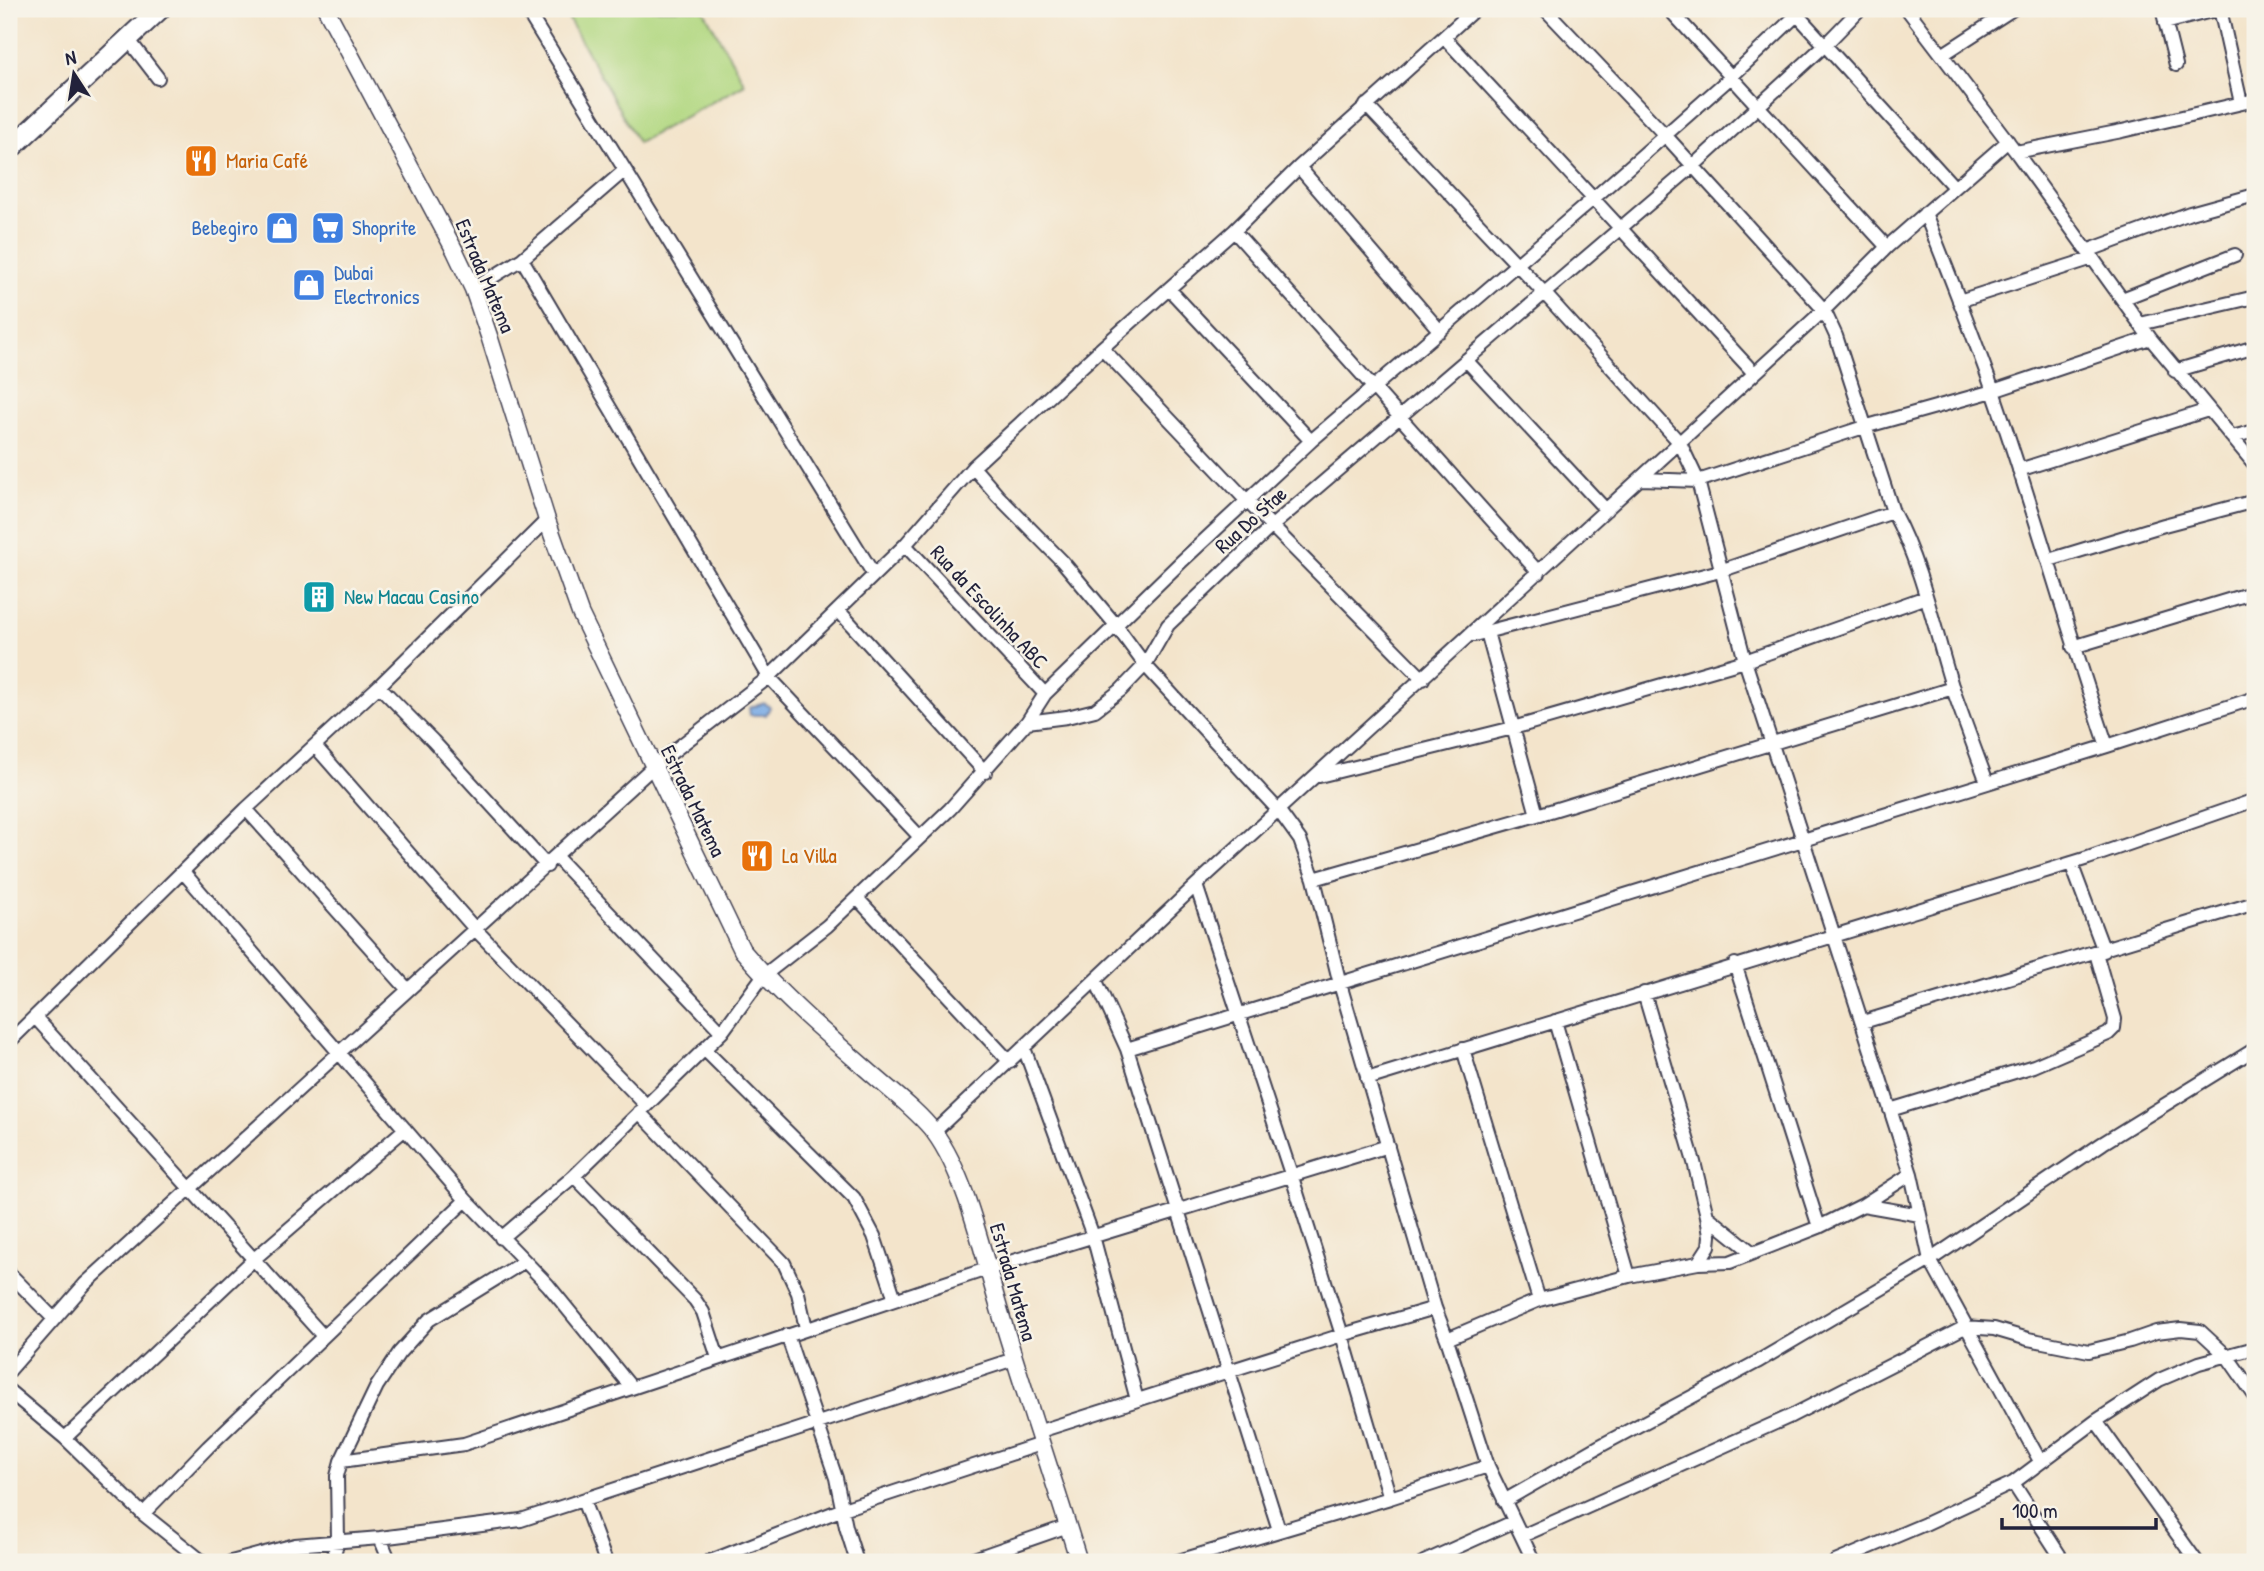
<svg xmlns="http://www.w3.org/2000/svg" width="2264" height="1571" font-family="'Patrick Hand',sans-serif">
  <style>
    .green { fill: #b2d882; stroke: #6a7d5e; stroke-width: 2 }
    .water { fill: #7aabe5; stroke: #4e6690; stroke-width: 2 }
    .lines { fill: none; stroke-linecap: round; stroke-linejoin: round }
    .minor-casing { stroke: #413f51; stroke-width: 16 }
    .tertiary-casing { stroke: #413f51; stroke-width: 19 }
    .primary-casing { stroke: #413f51; stroke-width: 23 }
    .minor { stroke: #fff; stroke-width: 12 }
    .tertiary { stroke: #fff; stroke-width: 16 }
    .primary { stroke: #fff; stroke-width: 19 }
    .labels { text-anchor: middle; stroke-width: 5; stroke-linejoin: round; paint-order: stroke }
    .food-label { font-size: 21px; fill: #c56008; stroke: #f7f3e8; text-anchor: start }
    .shop-label { font-size: 21px; fill: #366cbe; stroke: #f7f3e8; text-anchor: start }
    .street-label { font-size: 21px; fill: #22223b; stroke: #f7f3e8 }
    .culture-label { font-size: 21px; fill: #0d838f; stroke: #f7f3e8; text-anchor: start }
  </style>
  <rect width="100%" height="100%" fill="#f7f3e8"/>
  <filter id="ink" filterUnits="userSpaceOnUse"><feTurbulence type="fractalNoise" baseFrequency=".0143" numOctaves="2"/><feDisplacementMap in="SourceGraphic" scale="14" xChannelSelector="R" yChannelSelector="G"/><feConvolveMatrix kernelMatrix="1 2 1 2 8 2 1 2 1" color-interpolation-filters="sRGB"/></filter>
  <filter id="wash" filterUnits="userSpaceOnUse"><feTurbulence type="fractalNoise" baseFrequency=".00686" numOctaves="4" result="noise"/><feDisplacementMap in="SourceGraphic" scale="28" xChannelSelector="R" yChannelSelector="G"/><feGaussianBlur stdDeviation="1.57" result="paint"/><feColorMatrix in="noise" values="0 0 0 0 0 0 0 0 0 0 0 0 0 0 0 0 0 1.4 0 .05"/><feComposite in="paint" operator="in"/></filter>
  <g filter="url(#wash)">
    <rect width="100%" height="100%" fill="#f3e4cb"/>
    <path class="green" d="M563,9H703L745,84L638,143Z"/>
    <path class="water" d="M764,703L770,707L766,715H750L749,708Z"/>
  </g>
  <g filter="url(#ink)">
    <g class="lines">
      <defs>
        <path id="minor" d="M526,9L874,575
          M1545,9L1665,135L1824,310L1836,336L1893,512C1922,566 1934,628 1952,686C1963,718 1975,750 1987,782
          M1669,9L1887,247
          M1792,9L1954,187
          M1907,9L2016,152L2150,338L2255,465
          M2162,9L2176,65
          M2220,9L2241,103
          M2165,23L2219,9
          M1444,37L1754,373
          M128,39L158,78
          M1942,55L2013,9
          M1366,105L1545,294L1680,443L1698,481L1745,661L1911,1174L1930,1260L2040,1461
          M2016,152L2122,131L2255,100
          M1299,167L1440,331
          M1925,213C1948,272 1972,331 1993,391C2034,509 2067,628 2107,746
          M1234,231L1539,573
          M2087,251L2190,213L2255,195
          M522,259L625,170
          M473,289L522,259L769,677L920,837
          M1169,289L1311,441
          M2122,299L2235,255
          M1959,301L2093,258
          M2140,324L2255,297
          M1102,348L1246,500L1423,679
          M1466,360L1606,510
          M2175,371L2255,347
          M2232,437L2255,431
          M973,467L998,496L1062,561L1115,624L1145,665L1279,811L1300,840L1314,879L1340,984L1435,1308L1447,1339L1488,1466L1534,1562
          M2019,470L2208,410
          M1641,479L1698,481L1864,427L1993,391L2150,338
          M905,545L1045,694
          M2049,560L2164,525L2255,501
          M838,610L985,772
          M1487,632L1537,815
          M1474,635L1720,571L1893,512
          M2073,647L2255,592
          M379,686L433,741L547,866
          M1027,722L1067,717L1095,710L1121,690L1145,665L1168,625L1272,526L1692,167L1825,45L1860,9
          M315,746L475,929L646,1105
          M1319,776L1513,728L1745,661L1926,597
          M246,809L408,990
          M556,857L722,1032
          M2071,863L2104,951
          M184,873L466,1200L548,1285L631,1387
          M1314,879L1537,815L1953,688
          M1196,885L1291,1174L1342,1335L1390,1498
          M857,898L1010,1062
          M1735,964L1819,1227
          M1096,981L1127,1049L1279,1530
          M1644,993L1694,1162L1707,1216L1710,1236L1709,1246L1698,1263
          M35,1017L323,1336
          M1555,1021L1629,1276
          M1863,1022L2255,903
          M9,1042L246,809L379,686L547,520
          M1024,1048L1093,1236L1137,1400
          M704,1049L854,1198L874,1236L895,1299
          M1127,1049L2107,746L2255,698
          M1463,1049L1539,1300
          M1367,1079L2088,858L2255,800
          M1890,1110L2034,1066L2108,1034L2114,1028L2115,1019L2096,953
          M639,1112L784,1263L798,1293L806,1328
          M934,1132L1196,885L1824,310L1887,247L2008,141
          M574,1176L695,1300L703,1312L718,1358
          M1863,1205L1920,1215
          M1707,1216L1753,1253
          M501,1238L574,1176L722,1032L763,976L827,926L950,809L1027,722L1045,694L1181,562L1311,441L1594,198L1731,77L1803,9
          M9,1273L54,1319
          M787,1335L836,1478L846,1527L857,1562
          M1447,1339L1539,1300L1629,1276L1698,1263L1730,1262L1819,1227L1863,1205L1911,1174
          M9,1371L85,1284L653,767L769,677L905,545L973,467L1102,348L1234,231L1299,167L1475,9
          M9,1391L65,1438L143,1514L203,1562
          M2096,1421L2197,1562
          M1037,1432L1342,1335L1435,1308
          M65,1438L253,1260L405,1129
          M341,1461L464,1444L987,1269L1388,1146
          M2013,1483L2064,1562
          M583,1500L606,1562
          M1504,1501L1600,1446L1757,1362L1930,1260L2103,1143L2255,1049
          M143,1514L208,1447L466,1200
          M1522,1536L1791,1416L1965,1327L1994,1329L2028,1339L2089,1351L2130,1341L2156,1332L2181,1329L2200,1331L2227,1356L2255,1396
          M380,1538L390,1562
          M231,1562L295,1545L380,1538L521,1520L1014,1359
          M332,1562L338,1540L337,1476L341,1461L377,1386L399,1353L429,1320L525,1261
          M708,1562L843,1509L1041,1444
          M965,1562L1068,1526
          M1175,1562L1390,1498L1488,1466
          M1424,1562L1513,1522
          M1835,1562L1925,1524L2013,1483L2096,1421L2159,1380L2199,1363L2255,1348"/>
        <path id="tertiary" d="M326,9L455,251L473,289L490,339L547,520L580,613L742,950C781,996 827,1035 872,1074C892,1092 917,1110 934,1132C968,1178 984,1260 1001,1315C1026,1398 1054,1480 1079,1562"/>
        <path id="primary" d="M9,150L160,9"/>
      </defs>
      <use href="#minor" class="minor-casing"/>
      <use href="#tertiary" class="tertiary-casing"/>
      <use href="#primary" class="primary-casing"/>
      <use href="#minor" class="minor"/>
      <use href="#tertiary" class="tertiary"/>
      <use href="#primary" class="primary"/>
    </g>
  </g>
  <defs>
    <symbol id="restaurant-square" viewBox="-11 -11 22 22"><rect x="-9" y="-9" width="18" height="18" rx="4" fill="#e8710a" stroke="#f7f3e8"/><path d="M-5-6h1v4h1v-4h1v4h1v-4h1v5L-1.5 .5V6h-2V.5L-5-1ZM5-6V6H3V1.5H1.5Q1.5-4 5-6Z" fill="#fff"/></symbol>
    <symbol id="shop-square" viewBox="-11 -11 22 22"><rect x="-9" y="-9" width="18" height="18" rx="4" fill="#3f7fe0" stroke="#f7f3e8"/><path d="M-5-2.5h2.3a2.7 3.5 0 0 1 5.4 0H5L5.5 6h-11ZM-1.5-2.5h3a1.5 2.3 0 0 0-3 0Z" fill="#fff"/></symbol>
    <symbol id="supermarket-square" viewBox="-11 -11 22 22"><rect x="-9" y="-9" width="18" height="18" rx="4" fill="#3f7fe0" stroke="#f7f3e8"/><path d="M-6-5.5h2.5l.6 2H6L4.5 2H-2.5L-4.4-4H-6ZM-1.5 3.2a1.3 1.3 0 1 0 .1 0ZM3 3.2a1.3 1.3 0 1 0 .1 0Z" fill="#fff"/></symbol>
    <symbol id="building-square" viewBox="-11 -11 22 22"><rect x="-9" y="-9" width="18" height="18" rx="4" fill="#0f9aa8" stroke="#f7f3e8"/><path d="M-4-6H4V6H1V3H-1V6H-4ZM-2.5-4.3h1.7v1.8h-1.7ZM.8-4.3h1.7v1.8H.8ZM-2.5-1h1.7V.8h-1.7ZM.8-1h1.7V.8H.8Z" fill="#fff"/></symbol>
  </defs>
  <g fill-rule="evenodd">
    <use href="#restaurant-square" x="182" y="142" width="38" height="38"/>
    <use href="#shop-square" x="263" y="209" width="38" height="38"/>
    <use href="#supermarket-square" x="309" y="209" width="38" height="38"/>
    <use href="#shop-square" x="290" y="266" width="38" height="38"/>
    <use href="#building-square" x="300" y="578" width="38" height="38"/>
    <use href="#restaurant-square" x="738" y="837" width="38" height="38"/>
  </g>
  <g class="labels">
    <g class="food-label">
      <text x="226" y="168">Maria Café</text>
      <text x="782" y="863">La Villa</text>
    </g>
    <g class="shop-label">
      <text x="258" y="235" text-anchor="end">Bebegiro</text>
      <text x="352" y="235">Shoprite</text>
      <text x="334" y="280">Dubai<tspan x="334" dy="24">Electronics</tspan></text>
    </g>
    <g class="street-label">
      <text transform="translate(485 276) rotate(67)" y="7">Estrada Matema</text>
      <text transform="translate(1251 520) rotate(-42)" y="7">Rua Do Stae</text>
      <text transform="translate(989 607) rotate(47)" y="7">Rua da Escolinha ABC</text>
      <text transform="translate(693 801) rotate(64)" y="7">Estrada Matema</text>
      <text transform="translate(1013 1282) rotate(74)" y="7">Estrada Matema</text>
    </g>
    <g class="culture-label">
      <text x="344" y="604">New Macau Casino</text>
    </g>
  </g>
  <rect width="2264" height="1571" fill="none" stroke="#f7f3e8" stroke-width="35"/>
  <g transform="translate(74 74) rotate(348)" stroke="#f7f3e8" stroke-width="5" paint-order="stroke">
  <path d="M0-5L12 26L0 18L-12 26Z" fill="#22223b"/>
  <text y="-10" font-size="19" font-weight="bold" text-anchor="middle" fill="#22223b">N</text>
  </g>
  <path d="M2002 1518v10h154v-10" fill="none" stroke="#22223b" stroke-width="3.5"/>
  <text x="2012" y="1518" font-size="21" fill="#22223b" stroke="#f7f3e8" stroke-width="5" paint-order="stroke">100 m</text>
</svg>
